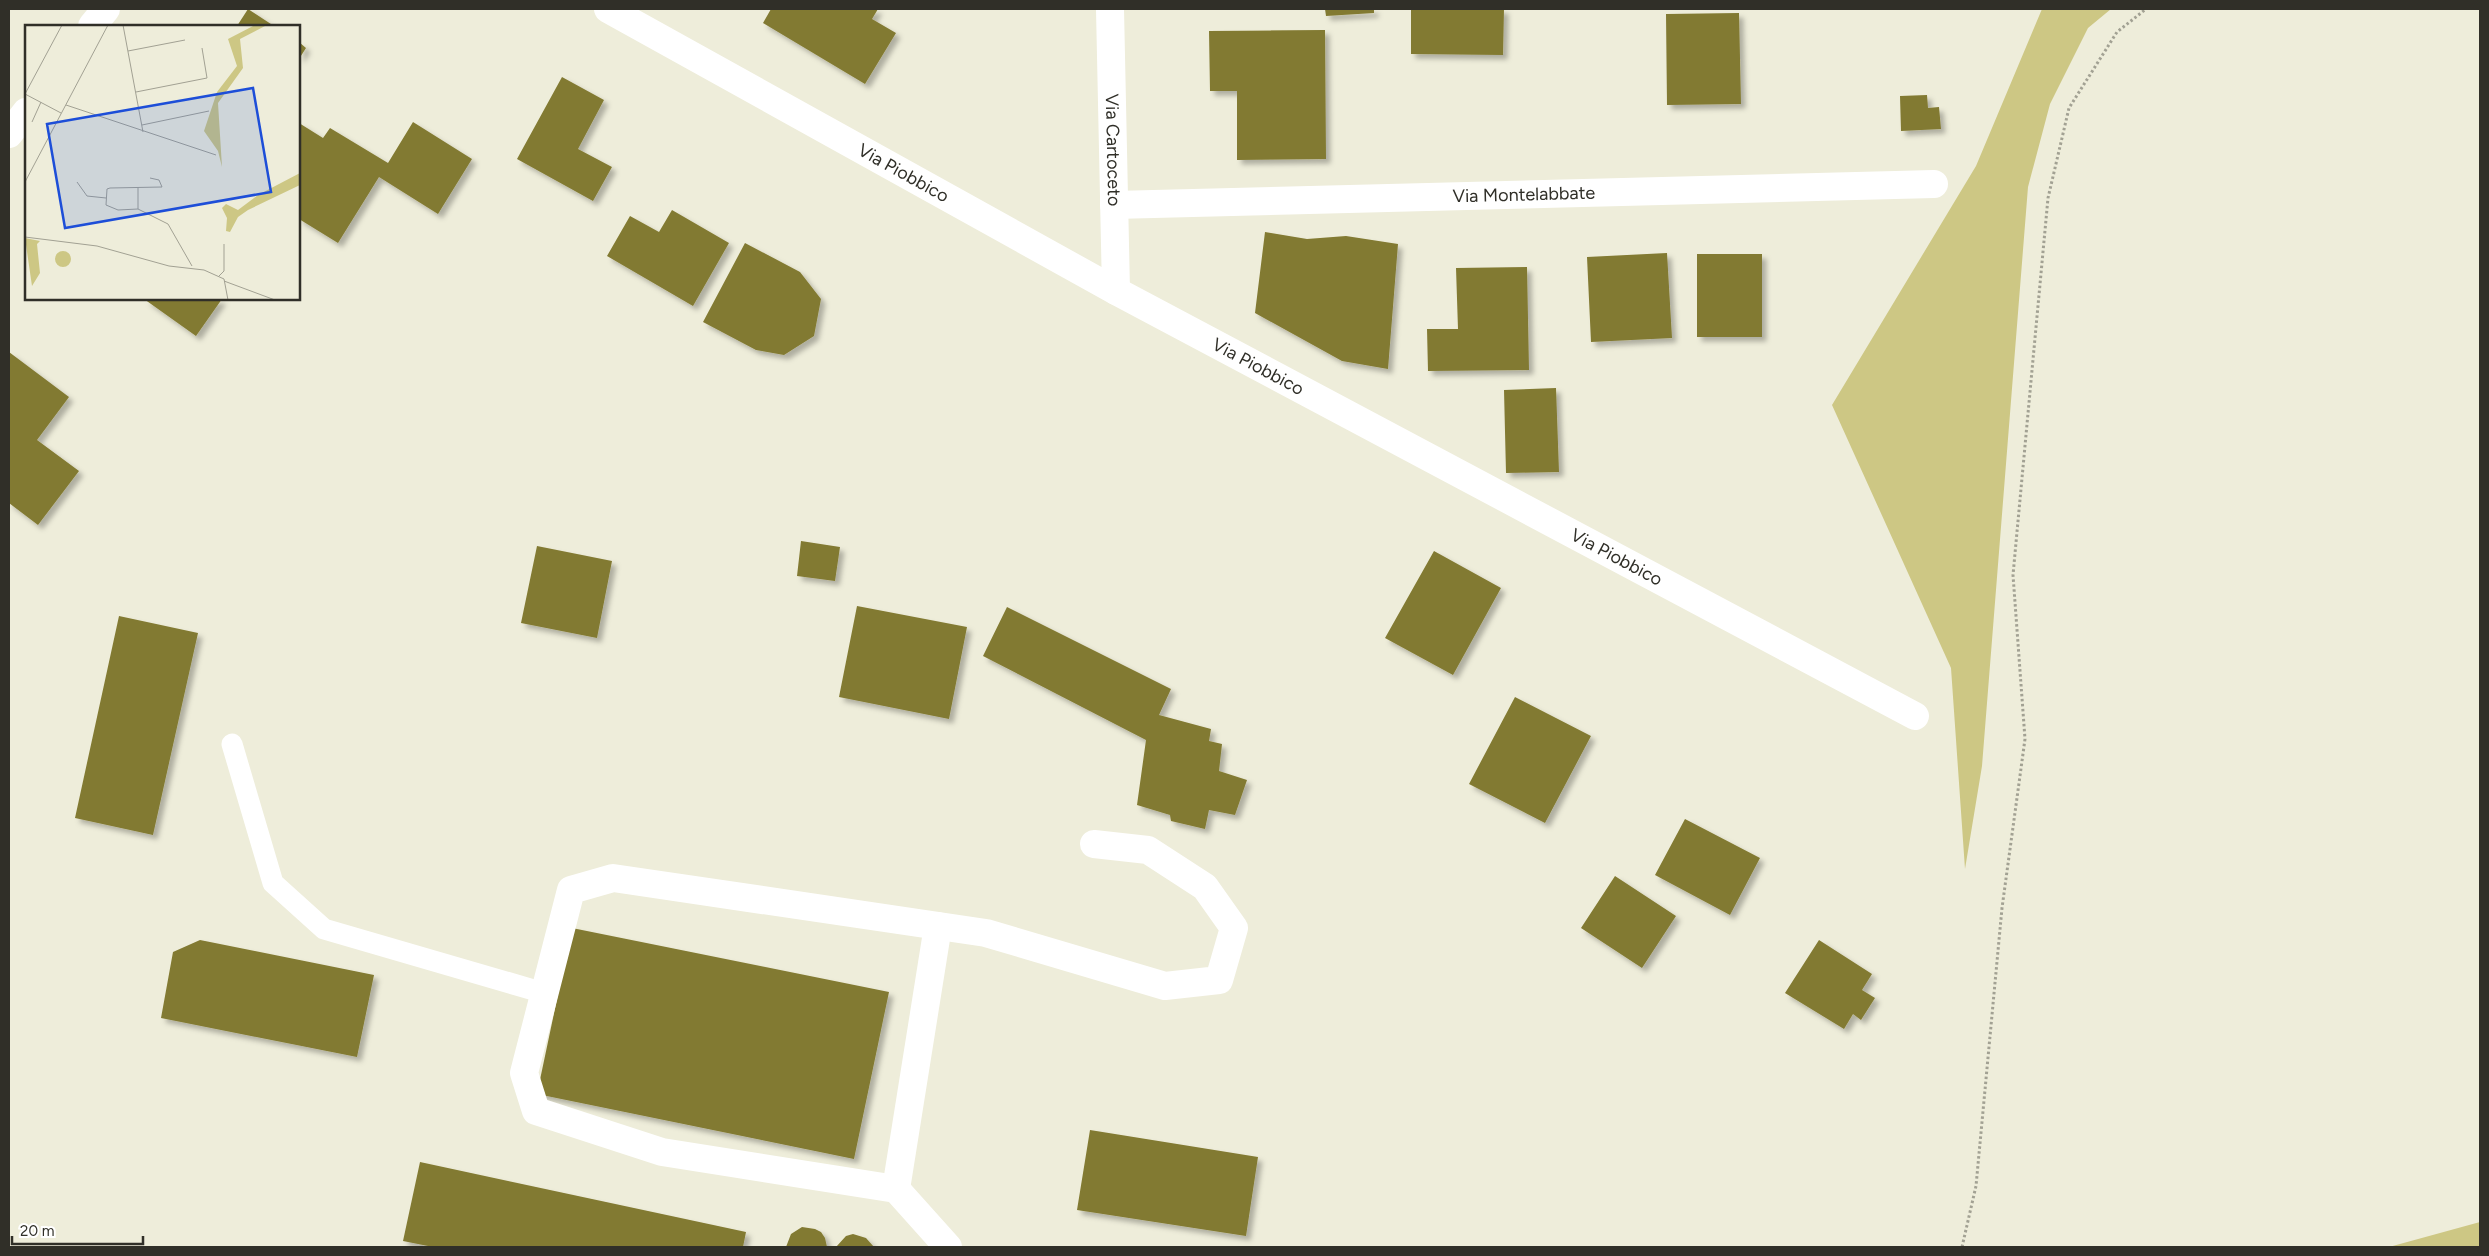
<svg xmlns="http://www.w3.org/2000/svg" width="2489" height="1256" font-family="Figtree,sans-serif">
  <style>
    .green { fill: #cdc784 }
    .building { fill: #827a32; filter: url(#shadow) }
    .lines { fill: none; stroke-linecap: round; stroke-linejoin: round }
    .path { stroke: #a2a193; stroke-width: 3; stroke-dasharray: 2.5 2.5; stroke-linecap: butt }
    .service { stroke: #fff; stroke-width: 21 }
    .minor { stroke: #fff; stroke-width: 28 }
    .labels { text-anchor: middle; stroke-width: 4; stroke-linejoin: round; paint-order: stroke }
    .street-label { font-size: 18px; fill: #302f28; stroke: #fff }
    .inset-road { fill: none; stroke: #a2a193; stroke-width: 1 }
    .view { fill: #1d4ed8; fill-opacity: 0.15; stroke: #1d4ed8; stroke-width: 2.5 }
    .inset-edge { fill: none; stroke: #302f28; stroke-width: 2.5 }
  </style>
  <defs>
    <filter id="shadow"><feDropShadow dx="4.5" dy="4.5" stdDeviation="2.5" flood-color="#0004"/></filter>
  </defs>
  <rect width="100%" height="100%" fill="#eeedda"/>
  <path class="green" d="M2042,9H2111L2088,28L2050,104L2028,187L1982,766L1965,869L1951,668L1832,405L1976,166Z
    M2480,1222V1247H2389Z"/>
  <path class="building" d="M248,9L274,26H237Z
    M771,9H878L872,19L896,33L865,84L763,23Z
    M1325,9H1374V13L1326,16Z
    M1411,9H1504L1503,55L1411,54Z
    M1739,13L1741,104L1667,105L1666,14Z
    M1325,30L1326,159L1237,160V91H1210L1209,31Z
    M299,42L306,48L299,59Z
    M562,77L604,100L578,149L612,167L593,201L517,159Z
    M1927,95L1928,108L1939,107L1941,129L1901,131L1900,96Z
    M413,122L472,159L438,214L379,177L338,243L299,219V123L323,138L330,128L388,163Z
    M672,210L729,243L693,306L607,256L630,216L659,232Z
    M1265,232L1307,239L1346,236L1398,244L1388,369L1342,361L1255,313Z
    M745,243L800,272L821,299L814,336L784,355L756,350L703,322Z
    M1667,253L1672,338L1591,342L1587,257Z
    M1697,254H1762V337H1697Z
    M1527,267L1529,370L1428,371L1427,329H1458L1456,268Z
    M144,299H222L196,336Z
    M9,352L69,397L37,440L79,471L38,525L9,503Z
    M1556,388L1559,472L1506,473L1504,390Z
    M801,541L840,547L835,581L797,576Z
    M537,546L612,561L597,638L521,623Z
    M1434,551L1501,588L1453,675L1385,638Z
    M857,606L967,627L949,719L839,697Z
    M1007,607L1171,689L1159,715L1211,729L1209,741L1222,744L1219,771L1247,780L1235,815L1209,810L1205,829L1171,821L1170,815L1137,805L1146,740L983,656Z
    M119,616L198,633L153,835L75,818Z
    M1515,697L1591,736L1545,823L1469,784Z
    M1685,819L1760,858L1730,915L1655,875Z
    M1615,876L1676,916L1642,968L1581,928Z
    M572,928L889,992L854,1159L537,1094Z
    M200,940L374,975L357,1057L161,1018L173,952Z
    M1819,940L1872,974L1862,990L1875,998L1861,1020L1853,1014L1844,1029L1785,993Z
    M1090,1130L1258,1157L1246,1236L1077,1210Z
    M420,1162L746,1232L743,1247H433L403,1241Z
    M802,1227L815,1229L821,1232L825,1238L827,1247H786L791,1234Z
    M853,1234L866,1238L874,1247H836L846,1236Z"/>
  <g class="lines">
    <path class="path" d="M1962,1247L1976,1186L2002,908L2025,739L2013,575L2048,198L2069,108L2117,32L2146,9"/>
    <path class="service" d="M232,744L273,883L324,929L544,993"/>
    <g class="minor">
      <path id="s1" d="M608,9L1116,291L1915,716"/>
      <path id="s2" d="M1110,9L1116,291"/>
      <path d="M92,26L106,9"/>
      <path d="M9,134L26,112"/>
      <path id="s3" d="M1114,205L1934,184"/>
      <path d="M896,1189L938,926"/>
      <path d="M948,1247L896,1189L662,1152L536,1111L524,1073L571,890L613,878L986,933L1165,986L1219,980L1234,928L1205,887L1148,850L1094,844"/>
    </g>
  </g>
  <g class="labels">
    <g class="street-label">
      <text dy="6" stroke="none"><textPath href="#s2" startOffset="141">Via Cartoceto</textPath></text>
      <text dy="6" stroke="none"><textPath href="#s1" startOffset="338">Via Piobbico</textPath></text>
      <text dy="6" stroke="none"><textPath href="#s3" startOffset="410">Via Montelabbate</textPath></text>
      <text dy="6" stroke="none"><textPath href="#s1" startOffset="742">Via Piobbico</textPath></text>
      <text dy="6" stroke="none"><textPath href="#s1" startOffset="1148">Via Piobbico</textPath></text>
    </g>
  </g>
  <g transform="translate(25 25)">
    <rect width="275" height="275" fill="#eeedda"/>
    <path d="M230,0H242L215,14L218,43L193,78L197,142L193,126L179,106L192,67L212,41L203,14ZM275,148V160L223,185L213,192L205,207L201,206L202,193L197,183L201,179L213,185L233,170ZM0,213L15,216L12,219L15,248L7,261ZM30 234a8 8 0 1 1 16 0a8 8 0 1 1-16 0Z" fill="#cdc784"/>
    <path class="inset-road" d="M98,0L118,107M103,26L160,15M111,67L182,53L177,23M0,69L37,0M0,69L36,88M41,80L191,130M7,97L16,77M117,100L184,86M125,153L134,155L137,162L85,163L82,164L81,180L93,185L113,184L143,199L167,241M0,157L83,0M52,157L62,171L81,173M113,162V184M0,212L72,221L144,241L179,245L199,254L203,275M194,251L199,246V219M199,256L250,275"/>
    <path class="view" d="M228,63L246,167L40,203L22,99Z"/>
    <rect width="275" height="275" class="inset-edge"/>
  </g>
  <rect width="2489" height="1256" fill="none" stroke="#302f28" stroke-width="20"/>
  <path d="M12 1236v8h131v-8" fill="none" stroke="#302f28" stroke-width="2.5"/>
  <text x="20" y="1236" font-size="15" fill="#302f28" stroke="#ffffff" stroke-width="4" paint-order="stroke">20 m</text>
</svg>
